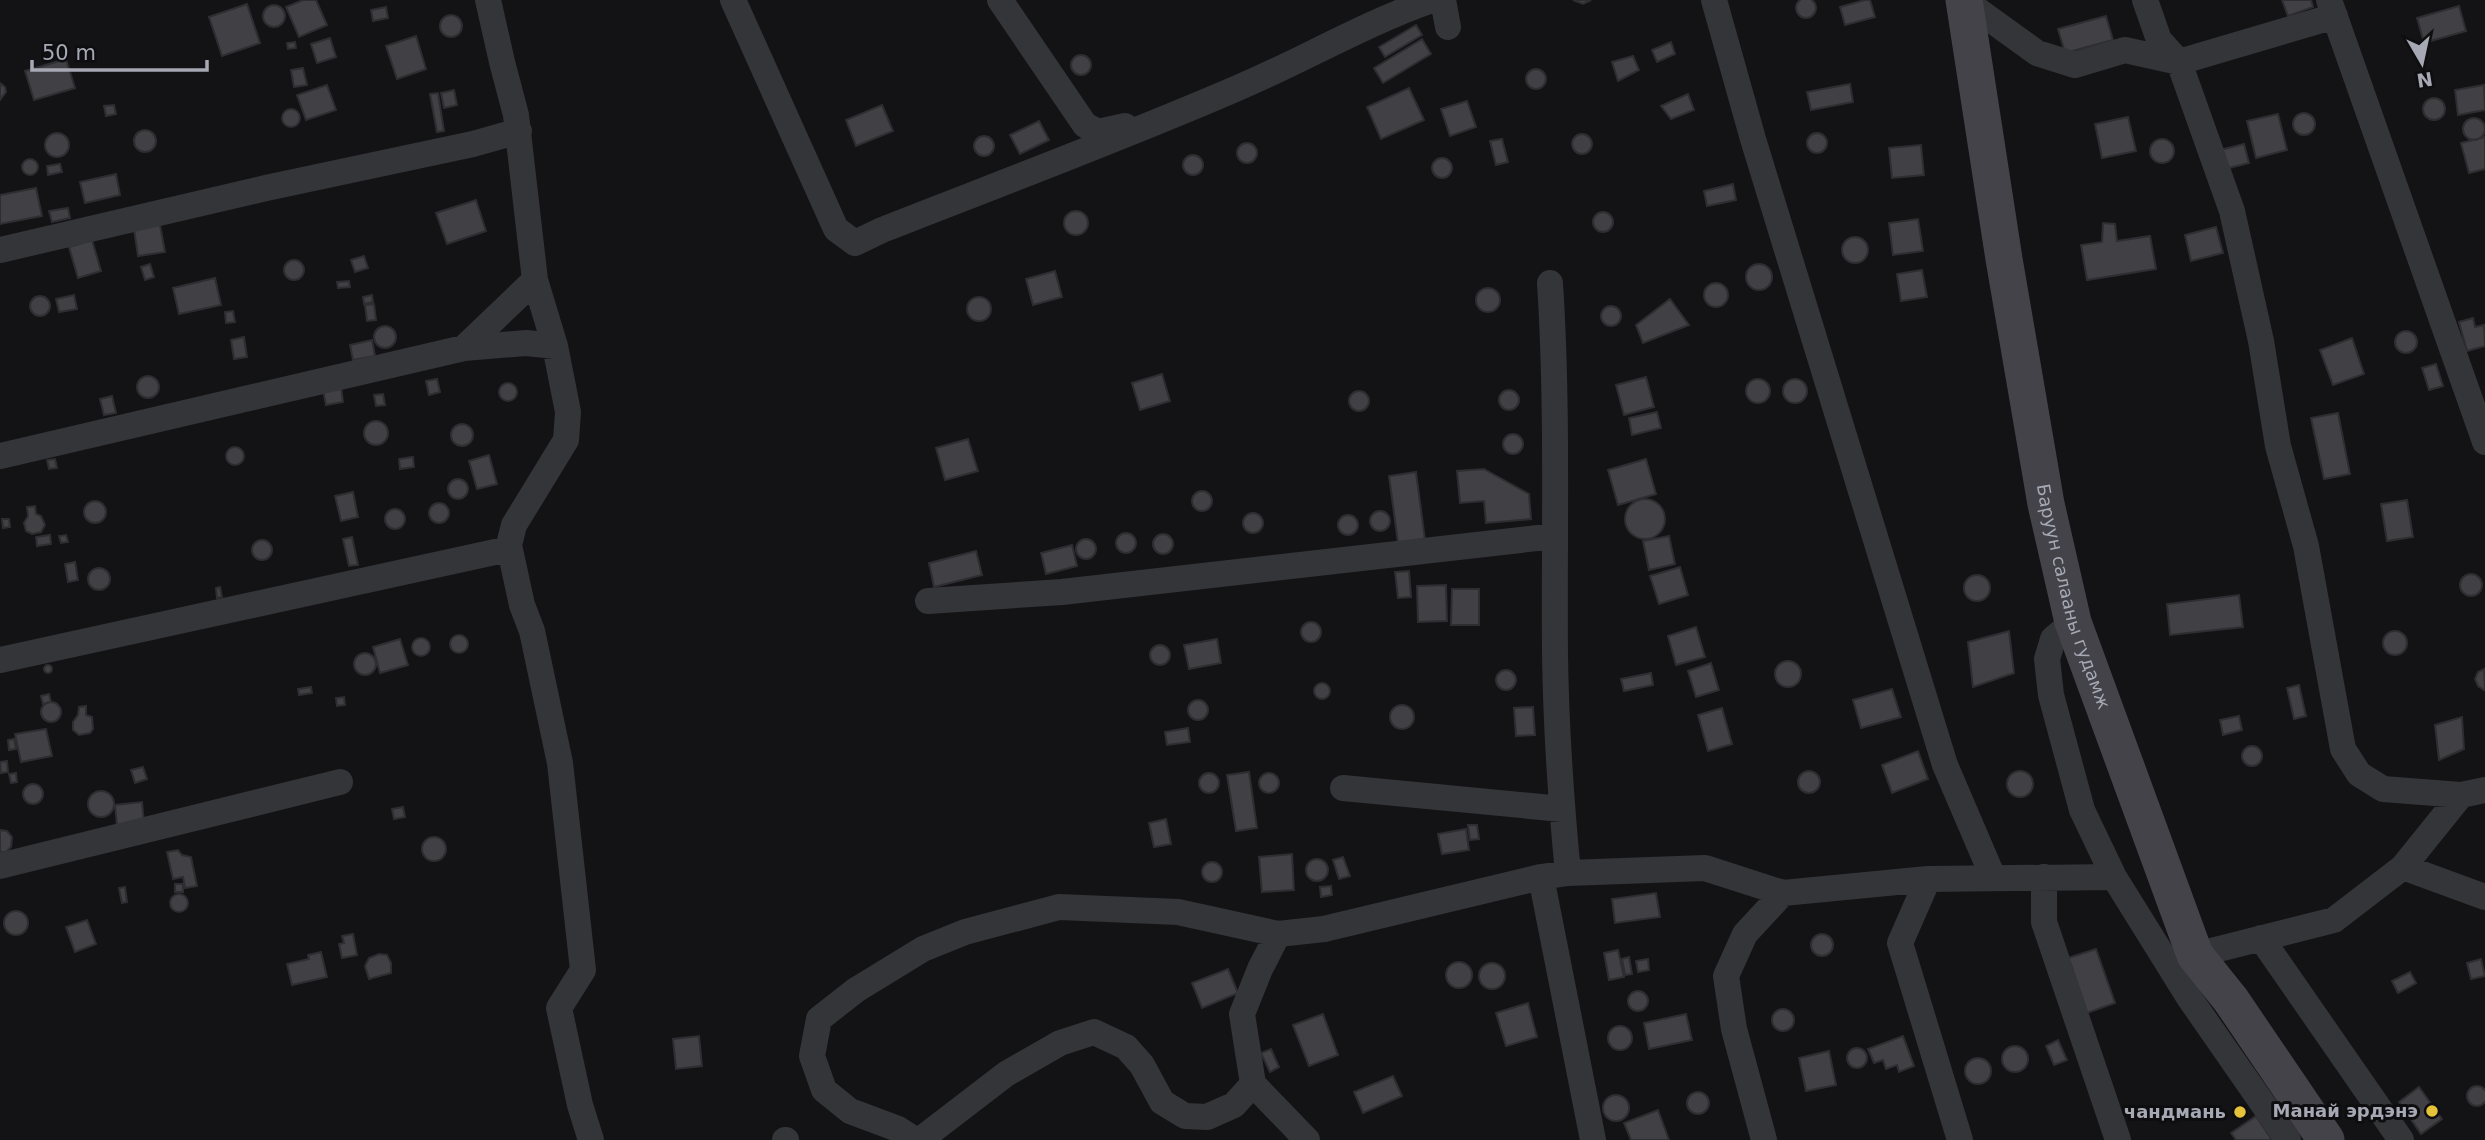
<svg xmlns="http://www.w3.org/2000/svg" width="2485" height="1140" font-family="'DejaVu Sans',sans-serif">
  <style>
    .building { fill: #404045; stroke: #2e2d31; stroke-width: 2 }
    .lines { fill: none; stroke-linecap: round; stroke-linejoin: round }
    .street { stroke: #343539; stroke-width: 26 }
    .secondary { stroke: #434349; stroke-width: 37 }
    .poi-dot { fill: #e6c23a; stroke: #0e0e10; stroke-width: 2.5 }
    .labels { text-anchor: middle; stroke-width: 6; stroke-linejoin: round; paint-order: stroke }
    .street-label { font-size: 18px; fill: #a6a8b4; stroke: #0e0e10 }
    .poi-label { font-size: 18px; font-weight: bold; fill: #a6a8b4; stroke: #0e0e10; text-anchor: end }
  </style>
  <rect width="100%" height="100%" fill="#131315"/>
  <path class="building" d="M1796 8a10 10 0 1 1 20 0a10 10 0 1 1-20 0Z
    M303,0H316L327,25L299,37L286,7Z
    M1573,0H1591L1583,4Z
    M1865,0H1870L1875,17L1845,25L1840,7Z
    M2282,0H2311L2313,7L2288,16Z
    M247,4L260,43L222,56L209,17Z
    M263 16a11 11 0 1 1 22 0a11 11 0 1 1-22 0Z
    M2459,6L2466,31L2424,43L2417,18Z
    M386,7L388,18L373,21L371,10Z
    M440 26a11 11 0 1 1 22 0a11 11 0 1 1-22 0Z
    M2106,16L2113,40L2065,53L2058,29Z
    M1416,25L1422,35L1385,57L1379,47Z
    M416,36L426,69L397,79L386,46Z
    M330,38L336,57L317,63L311,44Z
    M1422,39L1431,54L1383,83L1374,68Z
    M295,42L296,48L288,49L287,43Z
    M1671,42L1675,54L1657,62L1652,50Z
    M1071 65a10 10 0 1 1 20 0a10 10 0 1 1-20 0Z
    M1633,56L1639,70L1618,81L1612,62Z
    M66,59L75,88L34,100L25,71Z
    M303,68L307,85L294,87L291,70Z
    M1526 79a10 10 0 1 1 20 0a10 10 0 1 1-20 0Z
    M0,83L5,87L6,92L0,100Z
    M1850,84L1853,102L1811,110L1807,92Z
    M327,85L336,110L306,120L297,95Z
    M2484,85L2485,110L2458,115L2455,90Z
    M1409,88L1424,120L1381,139L1367,107Z
    M454,90L457,105L444,108L441,93Z
    M438,93L444,131L437,132L430,94Z
    M1688,94L1694,110L1671,119L1661,106Z
    M2423 109a11 11 0 1 1 22 0a11 11 0 1 1-22 0Z
    M1467,101L1476,127L1450,136L1441,109Z
    M114,105L116,114L106,116L104,106Z
    M882,105L893,131L856,146L846,120Z
    M282 118a9 9 0 1 1 18 0a9 9 0 1 1-18 0Z
    M2293 124a11 11 0 1 1 22 0a11 11 0 1 1-22 0Z
    M2278,114L2287,150L2256,158L2247,121Z
    M2128,117L2136,151L2102,158L2095,124Z
    M2463 129a11 11 0 1 1 22 0a11 11 0 1 1-22 0Z
    M1039,121L1049,140L1020,154L1010,135Z
    M134 141a11 11 0 1 1 22 0a11 11 0 1 1-22 0Z
    M45 145a12 12 0 1 1 24 0a12 12 0 1 1-24 0Z
    M1807 143a10 10 0 1 1 20 0a10 10 0 1 1-20 0Z
    M1572 144a10 10 0 1 1 20 0a10 10 0 1 1-20 0Z
    M974 146a10 10 0 1 1 20 0a10 10 0 1 1-20 0Z
    M2485,137V169L2469,173L2461,143Z
    M2150 151a12 12 0 1 1 24 0a12 12 0 1 1-24 0Z
    M1502,139L1508,162L1496,165L1490,141Z
    M1237 153a10 10 0 1 1 20 0a10 10 0 1 1-20 0Z
    M2244,144L2249,163L2221,170L2216,151Z
    M1921,145L1924,175L1892,178L1889,148Z
    M1183 165a10 10 0 1 1 20 0a10 10 0 1 1-20 0Z
    M1432 168a10 10 0 1 1 20 0a10 10 0 1 1-20 0Z
    M22 167a8 8 0 1 1 16 0a8 8 0 1 1-16 0Z
    M60,164L62,172L48,175L47,166Z
    M116,174L120,195L85,203L80,182Z
    M1733,184L1736,200L1707,206L1704,191Z
    M36,188L42,216L0,224V195Z
    M476,200L486,231L447,244L436,213Z
    M68,208L70,218L52,222L49,211Z
    M1064 223a12 12 0 1 1 24 0a12 12 0 1 1-24 0Z
    M1593 222a10 10 0 1 1 20 0a10 10 0 1 1-20 0Z
    M1918,219L1923,251L1893,255L1889,223Z
    M2103,223L2115,224L2117,241L2150,236L2156,269L2087,280L2081,245L2102,242Z
    M160,225L165,252L138,256L134,229Z
    M2216,227L2223,253L2191,261L2185,235Z
    M1842 250a13 13 0 1 1 26 0a13 13 0 1 1-26 0Z
    M92,240L101,271L78,278L69,247Z
    M364,256L368,268L355,272L351,260Z
    M284 270a10 10 0 1 1 20 0a10 10 0 1 1-20 0Z
    M1746 277a13 13 0 1 1 26 0a13 13 0 1 1-26 0Z
    M150,264L154,277L145,280L141,267Z
    M1922,270L1927,297L1901,301L1897,274Z
    M1055,271L1062,297L1033,305L1026,279Z
    M215,278L221,305L179,314L173,288Z
    M349,281L350,287L338,288L337,282Z
    M1704 295a12 12 0 1 1 24 0a12 12 0 1 1-24 0Z
    M1476 300a12 12 0 1 1 24 0a12 12 0 1 1-24 0Z
    M74,295L77,309L59,312L56,299Z
    M372,295L373,302L364,304L363,297Z
    M30 306a10 10 0 1 1 20 0a10 10 0 1 1-20 0Z
    M967 309a12 12 0 1 1 24 0a12 12 0 1 1-24 0Z
    M1670,299L1689,325L1643,343L1636,325Z
    M374,304L376,320L367,321L365,305Z
    M1601 316a10 10 0 1 1 20 0a10 10 0 1 1-20 0Z
    M233,311L235,322L226,323L225,312Z
    M2473,318L2475,327L2484,325L2485,346L2467,351L2459,322Z
    M374 337a11 11 0 1 1 22 0a11 11 0 1 1-22 0Z
    M2395 342a11 11 0 1 1 22 0a11 11 0 1 1-22 0Z
    M244,337L247,357L234,359L231,340Z
    M2352,338L2364,374L2333,385L2320,350Z
    M372,340L375,356L353,360L350,345Z
    M2436,364L2443,386L2429,390L2422,368Z
    M1162,374L1170,401L1140,410L1132,383Z
    M137 387a11 11 0 1 1 22 0a11 11 0 1 1-22 0Z
    M1646,377L1654,407L1624,415L1616,385Z
    M1746 391a12 12 0 1 1 24 0a12 12 0 1 1-24 0Z
    M437,379L440,392L429,395L426,381Z
    M1783 391a12 12 0 1 1 24 0a12 12 0 1 1-24 0Z
    M499 392a9 9 0 1 1 18 0a9 9 0 1 1-18 0Z
    M341,387L343,402L326,405L323,390Z
    M1499 400a10 10 0 1 1 20 0a10 10 0 1 1-20 0Z
    M1349 401a10 10 0 1 1 20 0a10 10 0 1 1-20 0Z
    M383,394L385,405L376,406L374,395Z
    M112,396L116,413L104,415L100,399Z
    M1657,412L1661,428L1632,435L1629,418Z
    M2338,413L2350,474L2324,479L2311,418Z
    M364 433a12 12 0 1 1 24 0a12 12 0 1 1-24 0Z
    M451 435a11 11 0 1 1 22 0a11 11 0 1 1-22 0Z
    M1503 444a10 10 0 1 1 20 0a10 10 0 1 1-20 0Z
    M968,439L978,471L945,480L936,448Z
    M226 456a9 9 0 1 1 18 0a9 9 0 1 1-18 0Z
    M489,455L497,484L477,489L469,461Z
    M413,457L414,467L400,469L399,459Z
    M55,459L57,468L49,469L47,460Z
    M1646,459L1656,494L1618,505L1608,470Z
    M1484,469L1529,494L1531,519L1486,523L1484,501L1460,503L1457,471Z
    M1416,472L1425,540L1398,543L1389,476Z
    M448 489a10 10 0 1 1 20 0a10 10 0 1 1-20 0Z
    M1192 501a10 10 0 1 1 20 0a10 10 0 1 1-20 0Z
    M353,492L358,517L341,521L335,496Z
    M1625 519a20 20 0 1 1 40 0a20 20 0 1 1-40 0Z
    M2407,500L2413,537L2387,541L2381,504Z
    M84 512a11 11 0 1 1 22 0a11 11 0 1 1-22 0Z
    M429 513a10 10 0 1 1 20 0a10 10 0 1 1-20 0Z
    M35,506L36,514L41,516L45,525L41,532L32,534L26,531L24,523L28,516L27,507Z
    M385 519a10 10 0 1 1 20 0a10 10 0 1 1-20 0Z
    M1370 521a10 10 0 1 1 20 0a10 10 0 1 1-20 0Z
    M1243 523a10 10 0 1 1 20 0a10 10 0 1 1-20 0Z
    M1338 525a10 10 0 1 1 20 0a10 10 0 1 1-20 0Z
    M2,519H9L10,527L3,528Z
    M1116 543a10 10 0 1 1 20 0a10 10 0 1 1-20 0Z
    M1153 544a10 10 0 1 1 20 0a10 10 0 1 1-20 0Z
    M50,535L51,544L37,546L36,537Z
    M66,535L68,542L61,543L59,536Z
    M1669,536L1675,564L1649,570L1643,541Z
    M352,537L358,565L349,566L343,539Z
    M1076 549a10 10 0 1 1 20 0a10 10 0 1 1-20 0Z
    M252 550a10 10 0 1 1 20 0a10 10 0 1 1-20 0Z
    M1072,545L1077,566L1046,574L1041,553Z
    M976,551L982,575L934,587L929,563Z
    M75,562L78,580L68,582L65,564Z
    M1680,567L1688,595L1659,604L1650,576Z
    M88 579a11 11 0 1 1 22 0a11 11 0 1 1-22 0Z
    M1409,571L1411,597L1398,598L1395,572Z
    M2460 585a11 11 0 1 1 22 0a11 11 0 1 1-22 0Z
    M1964 588a13 13 0 1 1 26 0a13 13 0 1 1-26 0Z
    M1446,585L1447,621L1418,622L1417,586Z
    M220,587L222,597L217,598L216,588Z
    M1452,589H1479V625H1451Z
    M2239,595L2243,627L2170,635L2167,604Z
    M1301 632a10 10 0 1 1 20 0a10 10 0 1 1-20 0Z
    M1696,627L1705,657L1676,665L1668,636Z
    M2383 643a12 12 0 1 1 24 0a12 12 0 1 1-24 0Z
    M2009,631L2014,673L1973,687L1968,642Z
    M450 644a9 9 0 1 1 18 0a9 9 0 1 1-18 0Z
    M412 647a9 9 0 1 1 18 0a9 9 0 1 1-18 0Z
    M400,639L408,665L380,673L373,647Z
    M1217,639L1221,663L1189,669L1184,645Z
    M1150 655a10 10 0 1 1 20 0a10 10 0 1 1-20 0Z
    M354 664a11 11 0 1 1 22 0a11 11 0 1 1-22 0Z
    M1775 674a13 13 0 1 1 26 0a13 13 0 1 1-26 0Z
    M1711,663L1719,690L1696,697L1688,671Z
    M44 669a4 4 0 1 1 8 0a4 4 0 1 1-8 0Z
    M2484,669L2485,690H2484L2478,686L2475,679L2478,672Z
    M1496 680a10 10 0 1 1 20 0a10 10 0 1 1-20 0Z
    M1651,673L1653,685L1624,691L1621,679Z
    M1314 691a8 8 0 1 1 16 0a8 8 0 1 1-16 0Z
    M2299,685L2306,716L2294,719L2287,688Z
    M311,687L312,693L299,695L298,689Z
    M1892,689L1901,717L1861,728L1853,700Z
    M49,694L51,702L43,704L41,696Z
    M344,697L345,705L337,706L336,698Z
    M1188 710a10 10 0 1 1 20 0a10 10 0 1 1-20 0Z
    M41 712a10 10 0 1 1 20 0a10 10 0 1 1-20 0Z
    M1390 717a12 12 0 1 1 24 0a12 12 0 1 1-24 0Z
    M86,706V715L92,717L93,729L90,733L79,735L73,730V722L78,715L79,707Z
    M1533,707L1535,735L1516,736L1514,708Z
    M1722,708L1732,744L1708,751L1698,715Z
    M2239,716L2242,730L2223,735L2220,720Z
    M2462,717L2464,749L2439,760L2435,725Z
    M1188,728L1190,742L1167,745L1165,732Z
    M46,729L52,756L21,762L15,734Z
    M14,739L16,749L9,750L8,740Z
    M2242 756a10 10 0 1 1 20 0a10 10 0 1 1-20 0Z
    M1918,751L1928,779L1892,793L1882,765Z
    M7,761L8,772L1,773L0,762Z
    M143,767L147,779L135,783L131,770Z
    M2007 784a13 13 0 1 1 26 0a13 13 0 1 1-26 0Z
    M1798 782a11 11 0 1 1 22 0a11 11 0 1 1-22 0Z
    M1249,772L1257,828L1236,831L1227,775Z
    M1259 783a10 10 0 1 1 20 0a10 10 0 1 1-20 0Z
    M1199 783a10 10 0 1 1 20 0a10 10 0 1 1-20 0Z
    M16,773L17,782L11,783L9,774Z
    M23 794a10 10 0 1 1 20 0a10 10 0 1 1-20 0Z
    M88 804a13 13 0 1 1 26 0a13 13 0 1 1-26 0Z
    M142,802L144,823L117,826L115,805Z
    M403,807L405,817L394,819L392,809Z
    M1166,819L1171,844L1154,847L1149,823Z
    M1468,825H1477L1479,839L1470,840Z
    M1466,829L1469,850L1442,854L1438,834Z
    M0,830L7,831L12,837L11,847L6,852H0Z
    M422 849a12 12 0 1 1 24 0a12 12 0 1 1-24 0Z
    M178,850L182,855L191,857L197,886L185,888L183,877L173,879L167,852Z
    M1292,854L1294,890L1262,892L1259,857Z
    M1343,857L1350,876L1339,879L1333,860Z
    M1306 870a11 11 0 1 1 22 0a11 11 0 1 1-22 0Z
    M1202 872a10 10 0 1 1 20 0a10 10 0 1 1-20 0Z
    M175,884H183V892H175Z
    M1331,886L1332,895L1321,897L1320,887Z
    M125,887L127,902L122,903L119,888Z
    M1656,893L1660,917L1615,923L1612,899Z
    M170 903a9 9 0 1 1 18 0a9 9 0 1 1-18 0Z
    M4 923a12 12 0 1 1 24 0a12 12 0 1 1-24 0Z
    M87,920L96,944L75,952L66,927Z
    M353,934L357,955L342,958L339,944L344,943L342,936Z
    M1811 945a11 11 0 1 1 22 0a11 11 0 1 1-22 0Z
    M2096,949L2115,1003L2087,1013L2068,958Z
    M1618,950L1624,977L1609,980L1604,953Z
    M321,952L327,977L292,985L287,964L309,959L308,955Z
    M379,954L387,955L391,963V973L369,979L365,966L369,958Z
    M1629,957L1632,974L1625,975L1622,959Z
    M1648,959L1649,970L1638,972L1636,961Z
    M2481,959L2485,976L2471,979L2467,963Z
    M1446 975a13 13 0 1 1 26 0a13 13 0 1 1-26 0Z
    M1479 976a13 13 0 1 1 26 0a13 13 0 1 1-26 0Z
    M1228,969L1238,993L1202,1008L1192,983Z
    M2410,972L2416,983L2398,993L2392,981Z
    M1628 1001a10 10 0 1 1 20 0a10 10 0 1 1-20 0Z
    M1528,1003L1537,1037L1506,1046L1496,1013Z
    M1772 1020a11 11 0 1 1 22 0a11 11 0 1 1-22 0Z
    M1323,1014L1338,1055L1309,1066L1293,1025Z
    M1686,1014L1692,1040L1649,1049L1644,1023Z
    M1608 1038a12 12 0 1 1 24 0a12 12 0 1 1-24 0Z
    M699,1036L702,1066L676,1069L673,1039Z
    M1903,1036L1914,1066L1899,1072L1897,1065L1886,1069L1883,1060L1874,1063L1868,1049Z
    M2058,1040L2067,1060L2054,1065L2046,1046Z
    M2002 1059a13 13 0 1 1 26 0a13 13 0 1 1-26 0Z
    M1847 1058a10 10 0 1 1 20 0a10 10 0 1 1-20 0Z
    M1271,1049L1279,1067L1270,1072L1261,1053Z
    M1829,1051L1836,1085L1806,1091L1799,1058Z
    M1965 1071a13 13 0 1 1 26 0a13 13 0 1 1-26 0Z
    M1393,1076L1402,1096L1363,1113L1354,1092Z
    M2467 1096a10 10 0 1 1 20 0a10 10 0 1 1-20 0Z
    M2419,1087L2442,1119L2421,1134L2399,1102Z
    M1687 1103a11 11 0 1 1 22 0a11 11 0 1 1-22 0Z
    M1603 1108a13 13 0 1 1 26 0a13 13 0 1 1-26 0Z
    M1658,1110L1669,1140H1631L1624,1123Z
    M2256,1116L2272,1140H2236L2231,1133Z"/>
  <g class="lines">
    <path class="street" d="M488,0L502,62L516,115L535,280L555,346L568,412L566,440L514,525L509,545L522,605L532,631L560,763L583,970L559,1008L580,1105L591,1140
      M733,0L836,229L855,243L882,230C999,184 1117,140 1233,90C1300,62 1363,24 1432,0
      M1000,0L1085,125L1098,132L1125,126
      M1443,0L1448,27
      M1714,0L1753,139L1945,765L1993,877
      M2145,0L2159,40L2179,62L2232,211L2261,341L2278,446L2306,546L2343,749L2359,774L2383,789L2461,795
      M2329,0L2485,442
      M1965,1L2037,53L2075,65L2125,50L2179,62L2335,16
      M0,250L266,188L473,144L519,131
      M1550,283C1558,407 1554,531 1555,655C1556,728 1561,801 1568,873
      M464,348L535,280
      M0,456L464,348L526,343L555,346
      M928,601L1062,592L1555,536
      M2073,622L2053,639L2047,659L2051,695L2082,810L2114,877L2188,996L2288,1140
      M0,660L509,549
      M1343,788L1562,809
      M0,866L340,782
      M2403,867L2485,897
      M1541,877L1593,1140
      M2044,877V922L2118,1140
      M1928,879L1900,943L1960,1140
      M1278,934L1260,969L1242,1014L1253,1084L1307,1140
      M2261,938L2401,1140
      M2195,955L2334,920L2403,867L2461,795L2485,790
      M785,1140H786
      M915,1140L898,1129L850,1111L824,1090L812,1056L819,1019L856,990L923,949L965,932L1059,907L1178,912L1278,934L1324,929L1541,877L1568,873L1705,868L1783,893L1928,879L2114,877
      M920,1140L1006,1074L1060,1043L1094,1032L1126,1047L1142,1065L1162,1102L1185,1116L1207,1117L1234,1105L1253,1084
      M1764,1140L1734,1029L1726,976L1745,934L1783,893"/>
    <path class="secondary" id="s1" d="M1964,0L2004,259L2046,504L2073,622L2195,955L2231,1000L2326,1140"/>
  </g>
  <g class="poi-dot">
    <circle cx="2432" cy="1111" r="7"/>
    <circle cx="2240" cy="1112" r="7"/>
  </g>
  <g class="labels">
    <g class="street-label">
      <text dy="6" stroke="none"><textPath href="#s1" startOffset="607">Баруун салааны гудамж</textPath></text>
    </g>
    <g class="poi-label">
      <text x="2418" y="1117">Манай эрдэнэ</text>
      <text x="2226" y="1118">чандмань</text>
    </g>
  </g>
  <g transform="translate(2422 63) rotate(171)" stroke="#0e0e10" stroke-width="5" paint-order="stroke">
  <path d="M0-5L12 26L0 18L-12 26Z" fill="#a6a8b4"/>
  <text y="-10" font-size="19" font-weight="bold" text-anchor="middle" fill="#a6a8b4">N</text>
  </g>
  <path d="M32 60v10h175v-10" fill="none" stroke="#a6a8b4" stroke-width="3.5"/>
  <text x="42" y="60" font-size="21" fill="#a6a8b4" stroke="#0e0e10" stroke-width="5" paint-order="stroke">50 m</text>
</svg>
